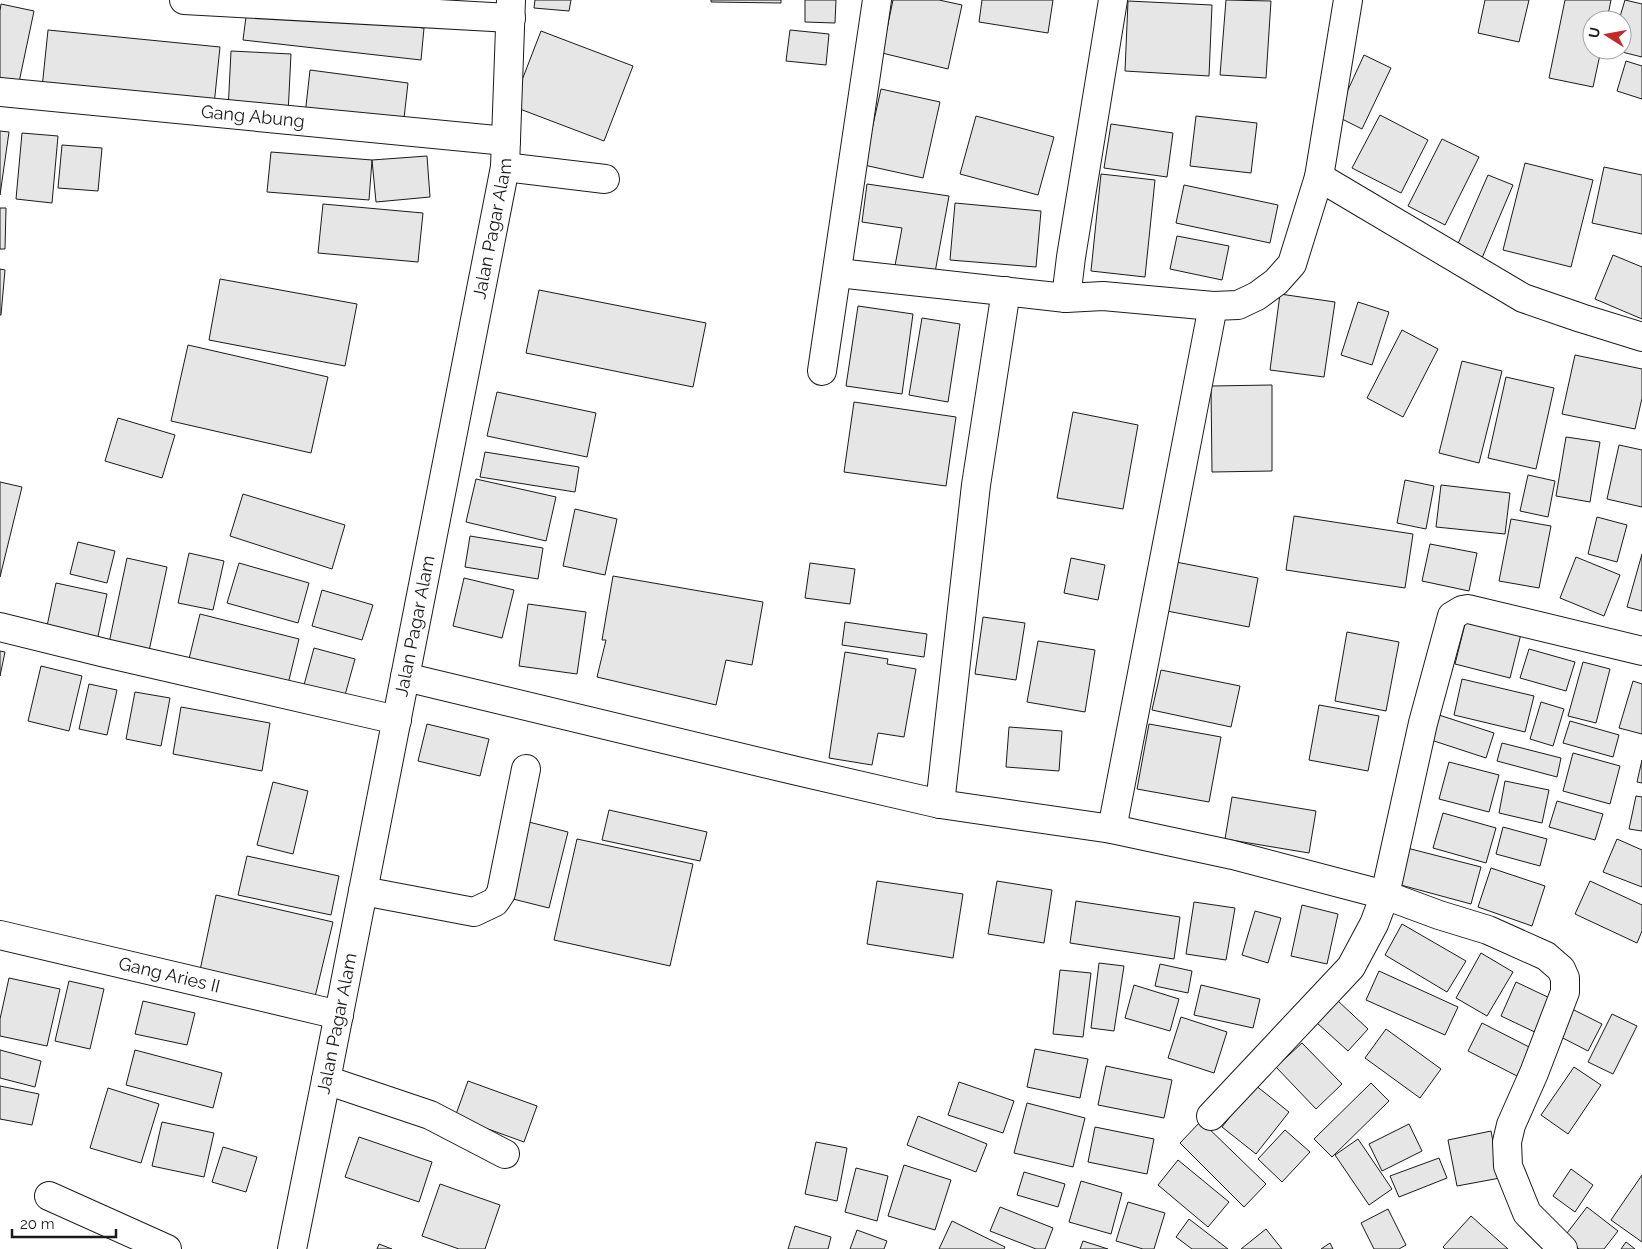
<svg xmlns="http://www.w3.org/2000/svg" width="1642" height="1249" font-family="Raleway,sans-serif">
  <style>
    .building { fill: #e6e6e6; stroke: #1a1a1a }
    .lines { fill: none; stroke-linecap: round; stroke-linejoin: round }
    .minor-casing { stroke: #1a1a1a; stroke-width: 30 }
    .minor { stroke: #fff; stroke-width: 28 }
    .labels { text-anchor: middle; stroke-width: 4; stroke-linejoin: round; paint-order: stroke }
    .street-label { font-size: 18px; fill: #1a1a1a; stroke: #fff }
  </style>
  <rect width="100%" height="100%" fill="#fff"/>
  <path class="building" d="M535,0H571L569,11L534,8Z
    M711,0H781V3L711,2Z
    M805,0H836L835,23L805,22Z
    M893,0H939L962,5L948,69L882,53Z
    M982,0H1053L1048,33L979,22Z
    M1226,0L1271,1L1266,78L1220,75Z
    M1485,0H1529L1519,42L1478,33Z
    M1565,0H1611L1607,20H1592V50H1601L1593,87L1549,78Z
    M1625,0L1642,4V57L1614,50H1622V20H1619Z
    M1128,1L1212,5L1209,76L1125,71Z
    M1,4L34,11L18,87L0,83V11Z
    M247,9L424,28L421,60L243,40Z
    M48,30L220,47L214,105L42,88Z
    M790,30L829,34L826,65L786,61Z
    M541,31L633,66L604,141L512,106Z
    M231,51L291,54L288,114L228,111Z
    M1364,55L1391,68L1362,129L1336,116Z
    M1626,61L1642,66V99L1617,91Z
    M310,70L408,83L403,127L305,115Z
    M881,89L940,102L923,178L864,165Z
    M1380,115L1428,140L1401,193L1352,168Z
    M976,116L1054,137L1038,195L960,174Z
    M1196,116L1257,123L1251,173L1190,166Z
    M1111,124L1173,133L1167,177L1104,168Z
    M0,131L9,132L0,195Z
    M22,133L58,136L52,203L16,199Z
    M1442,139L1479,157L1445,225L1408,206Z
    M62,145L102,148L98,191L58,188Z
    M271,152L372,160L369,200L267,192Z
    M427,156L430,197L376,202L372,160Z
    M1525,163L1593,180L1571,267L1503,250Z
    M1604,167L1642,175V234L1592,223Z
    M1101,174L1155,180L1145,277L1091,271Z
    M1488,175L1513,185L1482,258L1457,246Z
    M867,184L949,196L934,278L894,271L902,228L862,222Z
    M1184,185L1278,205L1270,243L1176,223Z
    M955,203L1041,211L1036,267L950,260Z
    M323,204L423,213L418,262L318,253Z
    M0,208H6L5,249H0Z
    M1177,236L1229,246L1222,280L1170,269Z
    M1613,255L1642,267V319L1595,299Z
    M0,269L5,270L1,315H0Z
    M220,279L357,304L345,366L209,340Z
    M539,290L706,323L693,387L526,353Z
    M1280,294L1335,302L1324,377L1270,370Z
    M1358,302L1389,312L1372,365L1341,355Z
    M858,306L913,314L902,394L846,386Z
    M922,318L960,324L948,402L909,395Z
    M1402,330L1438,349L1403,417L1367,398Z
    M188,345L328,377L311,453L171,421Z
    M1575,355L1642,369V398L1635,429L1562,414Z
    M1462,361L1502,371L1479,463L1439,453Z
    M1506,377L1554,388L1536,469L1488,458Z
    M1272,385V471L1212,472L1211,386Z
    M497,392L596,413L587,457L487,436Z
    M854,402L956,417L946,486L844,472Z
    M1073,412L1138,425L1123,509L1057,498Z
    M118,418L175,435L162,478L105,461Z
    M1566,437L1600,442L1590,502L1556,496Z
    M1619,445L1642,450V507L1607,499Z
    M485,452L579,467L575,492L480,477Z
    M1528,475L1555,481L1548,517L1520,511Z
    M476,479L556,497L546,541L466,522Z
    M1405,480L1434,486L1426,529L1397,523Z
    M0,482L22,487L0,577Z
    M1441,485L1510,493L1505,534L1436,527Z
    M243,494L345,525L332,569L230,536Z
    M575,509L617,519L605,575L563,566Z
    M1294,516L1413,534L1405,588L1286,570Z
    M1597,517L1627,525L1617,562L1588,554Z
    M1511,519L1551,526L1539,588L1499,581Z
    M470,536L543,548L538,579L465,567Z
    M78,542L115,551L107,583L70,574Z
    M1430,544L1477,553L1469,591L1422,581Z
    M189,553L224,561L213,610L178,603Z
    M1642,554V611L1627,607Z
    M1576,557L1620,575L1604,616L1560,598Z
    M127,558L167,567L149,651L109,643Z
    M1071,558L1105,565L1098,600L1064,593Z
    M1176,562L1258,578L1249,627L1167,611Z
    M239,563L309,583L298,623L227,603Z
    M810,563L855,569L850,604L805,598Z
    M613,576L763,602L752,665L726,660L716,705L597,677L606,640H602Z
    M464,578L514,590L502,638L453,626Z
    M56,583L107,594L97,641L46,631Z
    M322,590L373,605L362,640L312,626Z
    M528,604L586,612L577,674L519,666Z
    M200,614L299,639L287,688L188,663Z
    M983,617L1025,623L1016,680L975,674Z
    M1466,620L1521,634L1510,678L1455,664Z
    M845,622L927,634L924,657L842,645Z
    M1347,632L1399,642L1386,711L1335,701Z
    M1038,641L1095,650L1085,712L1027,702Z
    M314,648L355,659L342,706L301,696Z
    M1529,649L1575,662L1566,691L1520,678Z
    M0,651L5,652L0,676Z
    M845,652L888,659L887,664L916,669L904,737L878,733L872,765L829,758Z
    M1583,662L1610,669L1596,723L1568,716Z
    M41,666L82,676L69,731L28,721Z
    M1161,670L1240,686L1231,727L1152,710Z
    M1462,679L1534,696L1525,732L1454,715Z
    M1633,681L1642,684V734L1619,728Z
    M89,684L117,690L107,735L79,729Z
    M135,692L170,698L161,746L126,739Z
    M1541,702L1564,709L1553,746L1530,739Z
    M1319,705L1379,716L1368,771L1309,760Z
    M181,707L270,723L262,771L173,754Z
    M1439,715L1494,733L1486,758L1431,740Z
    M1570,721L1619,735L1613,757L1563,743Z
    M427,724L489,739L480,776L418,761Z
    M1149,724L1221,737L1209,802L1137,789Z
    M1009,727L1062,731L1059,771L1006,767Z
    M1502,743L1561,758L1557,777L1497,761Z
    M1573,753L1620,766L1610,804L1563,791Z
    M1642,760V783L1637,782Z
    M1449,762L1499,775L1489,812L1439,799Z
    M1505,781L1549,790L1542,823L1499,813Z
    M273,782L308,791L293,854L257,845Z
    M1636,796L1642,797V831L1629,829Z
    M1232,797L1316,811L1309,853L1225,839Z
    M1557,801L1603,814L1595,840L1549,827Z
    M609,810L707,832L700,861L602,840Z
    M1443,813L1496,828L1486,863L1433,848Z
    M525,821L568,832L549,908L505,897Z
    M1503,827L1547,839L1540,866L1496,854Z
    M577,839L693,864L670,966L554,940Z
    M1617,839L1642,850V887L1603,872Z
    M1407,848L1481,867L1471,904L1397,884Z
    M247,856L339,876L331,915L238,895Z
    M1491,868L1545,886L1532,926L1478,907Z
    M877,881L963,894L953,958L867,944Z
    M997,881L1052,890L1044,943L988,934Z
    M1590,881L1642,905V931L1637,943L1575,914Z
    M216,895L333,922L314,1001L199,975Z
    M1076,901L1180,917L1174,959L1070,943Z
    M1194,902L1235,908L1226,960L1186,954Z
    M1302,905L1338,914L1327,964L1291,956Z
    M1255,911L1281,918L1268,963L1242,955Z
    M1402,924L1466,961L1447,992L1385,955Z
    M1481,953L1513,972L1487,1016L1456,998Z
    M1099,963L1124,966L1114,1031L1091,1028Z
    M1160,964L1192,971L1188,993L1155,986Z
    M1060,970L1091,973L1083,1037L1053,1034Z
    M1379,971L1458,1007L1445,1035L1366,1000Z
    M9,978L60,989L47,1046L0,1036V1019Z
    M69,981L104,989L90,1049L55,1041Z
    M1516,982L1556,1001L1541,1035L1501,1016Z
    M1134,985L1179,999L1170,1031L1125,1018Z
    M1201,985L1260,999L1253,1028L1194,1015Z
    M1337,1000L1368,1029L1348,1051L1317,1023Z
    M143,1001L195,1013L187,1045L135,1034Z
    M1570,1008L1602,1024L1588,1051L1557,1035Z
    M1612,1014L1637,1026L1613,1074L1588,1062Z
    M1181,1017L1227,1032L1214,1073L1168,1058Z
    M1482,1023L1531,1048L1517,1076L1468,1051Z
    M1386,1029L1441,1069L1420,1098L1365,1058Z
    M1302,1043L1342,1084L1316,1109L1276,1067Z
    M1035,1049L1088,1059L1080,1098L1027,1087Z
    M0,1050L41,1061L35,1087L0,1078Z
    M135,1050L222,1073L213,1108L126,1085Z
    M1106,1066L1172,1080L1164,1118L1098,1105Z
    M1574,1067L1601,1085L1568,1134L1541,1115Z
    M468,1081L537,1106L524,1142L455,1117Z
    M959,1082L1014,1101L1003,1133L948,1115Z
    M1371,1083L1389,1101L1332,1157L1314,1139Z
    M1255,1085L1289,1112L1256,1154L1222,1127Z
    M0,1086L39,1094L32,1125L0,1119Z
    M108,1088L159,1104L141,1163L90,1148Z
    M1027,1103L1085,1118L1073,1167L1014,1153Z
    M918,1116L987,1144L976,1172L907,1145Z
    M1201,1121L1266,1184L1244,1207L1180,1143Z
    M162,1122L214,1133L204,1177L152,1166Z
    M1409,1124L1422,1151L1382,1171L1369,1144Z
    M1095,1127L1154,1139L1147,1174L1088,1162Z
    M1285,1130L1310,1152L1282,1182L1258,1159Z
    M1491,1131L1500,1178L1457,1186L1448,1140Z
    M359,1137L432,1162L419,1202L345,1177Z
    M1358,1139L1392,1189L1369,1205L1335,1155Z
    M816,1142L847,1148L837,1201L805,1194Z
    M223,1147L257,1157L246,1192L212,1182Z
    M1439,1158L1447,1178L1399,1197L1390,1176Z
    M1178,1160L1229,1202L1208,1227L1158,1185Z
    M904,1165L951,1180L935,1230L888,1216Z
    M856,1168L888,1176L877,1221L845,1212Z
    M1571,1169L1593,1185L1575,1212L1553,1196Z
    M1024,1172L1065,1184L1058,1207L1017,1195Z
    M1642,1175V1242L1611,1220Z
    M1081,1181L1122,1193L1111,1234L1069,1222Z
    M440,1184L500,1205L485,1249H459L422,1236Z
    M1128,1202L1165,1213L1154,1249H1143L1116,1241Z
    M1000,1207L1053,1228L1045,1249H1036L990,1231Z
    M1587,1207L1618,1231L1604,1249H1579L1564,1237Z
    M1388,1209L1406,1245L1399,1249H1374L1361,1223Z
    M1471,1216L1508,1249H1445L1443,1247Z
    M1189,1219L1228,1249H1192L1176,1237Z
    M952,1221L1005,1247L1004,1249H939Z
    M795,1226L831,1237L828,1249H788Z
    M1266,1229L1282,1249H1241Z
    M857,1230L887,1241L884,1249H850Z
    M1083,1241L1108,1249H1080Z
    M1626,1242L1635,1249H1621Z
    M1330,1243L1333,1249H1321Z
    M379,1244L392,1249H377Z"/>
  <g class="lines">
    <defs>
      <g id="minor">
        <path d="M184,0L511,18"/>
        <path id="s1" d="M0,92L506,141"/>
        <path d="M505,167L605,179"/>
        <path d="M1319,177L1523,298L1581,318L1642,337"/>
        <path d="M838,273L1066,298L1103,296L1213,306L1238,305L1257,296L1276,282L1292,264L1319,177L1348,0"/>
        <path d="M1066,298L1071,257L1113,0"/>
        <path d="M822,371L877,0"/>
        <path d="M0,627L105,653L397,720"/>
        <path d="M405,677L797,771L940,804L1112,829L1233,855L1385,895L1439,915L1488,930L1546,956L1561,969L1565,978V992L1534,1073L1511,1125L1507,1142L1508,1166L1527,1213L1563,1249"/>
        <path d="M940,804L976,485L1006,291"/>
        <path d="M1112,829L1213,306"/>
        <path d="M363,891L474,912L495,902L501,893L526,769"/>
        <path id="s2" d="M0,935L339,1015"/>
        <path d="M326,1080L430,1115L505,1154"/>
        <path d="M1211,1116L1351,967L1374,924L1385,895L1423,723L1452,616L1462,610L1468,609L1642,651"/>
        <path d="M49,1196L167,1249"/>
        <path id="s3" d="M292,1249L326,1080L505,167L511,0"/>
      </g>
    </defs>
    <use href="#minor" class="minor-casing"/>
    <use href="#minor" class="minor"/>
  </g>
  <g class="labels">
    <g class="street-label">
      <text dy="6" stroke="none"><textPath href="#s1" startOffset="254">Gang Abung</textPath></text>
      <text dy="6" stroke="none"><textPath href="#s3" startOffset="1040">Jalan Pagar Alam</textPath></text>
      <text dy="6" stroke="none"><textPath href="#s3" startOffset="635">Jalan Pagar Alam</textPath></text>
      <text dy="6" stroke="none"><textPath href="#s2" startOffset="174">Gang Aries II</textPath></text>
      <text dy="6" stroke="none"><textPath href="#s3" startOffset="230">Jalan Pagar Alam</textPath></text>
    </g>
  </g>
  <g transform="translate(1607 35) rotate(281)"><circle r="24" fill="#ffffff" stroke="#a3a3a3"/>
  <path d="M0-4L9 19L0 12L-9 19Z" fill="#c62828"/>
  <text y="-8" font-size="14" font-weight="bold" text-anchor="middle" fill="#1a1a1a">U</text>
  </g>
  <path d="M12 1229v8h104v-8" fill="none" stroke="#1a1a1a" stroke-width="2.5"/>
  <text x="20" y="1229" font-size="15" fill="#1a1a1a" stroke="#ffffff" stroke-width="4" paint-order="stroke">20 m</text>
</svg>
